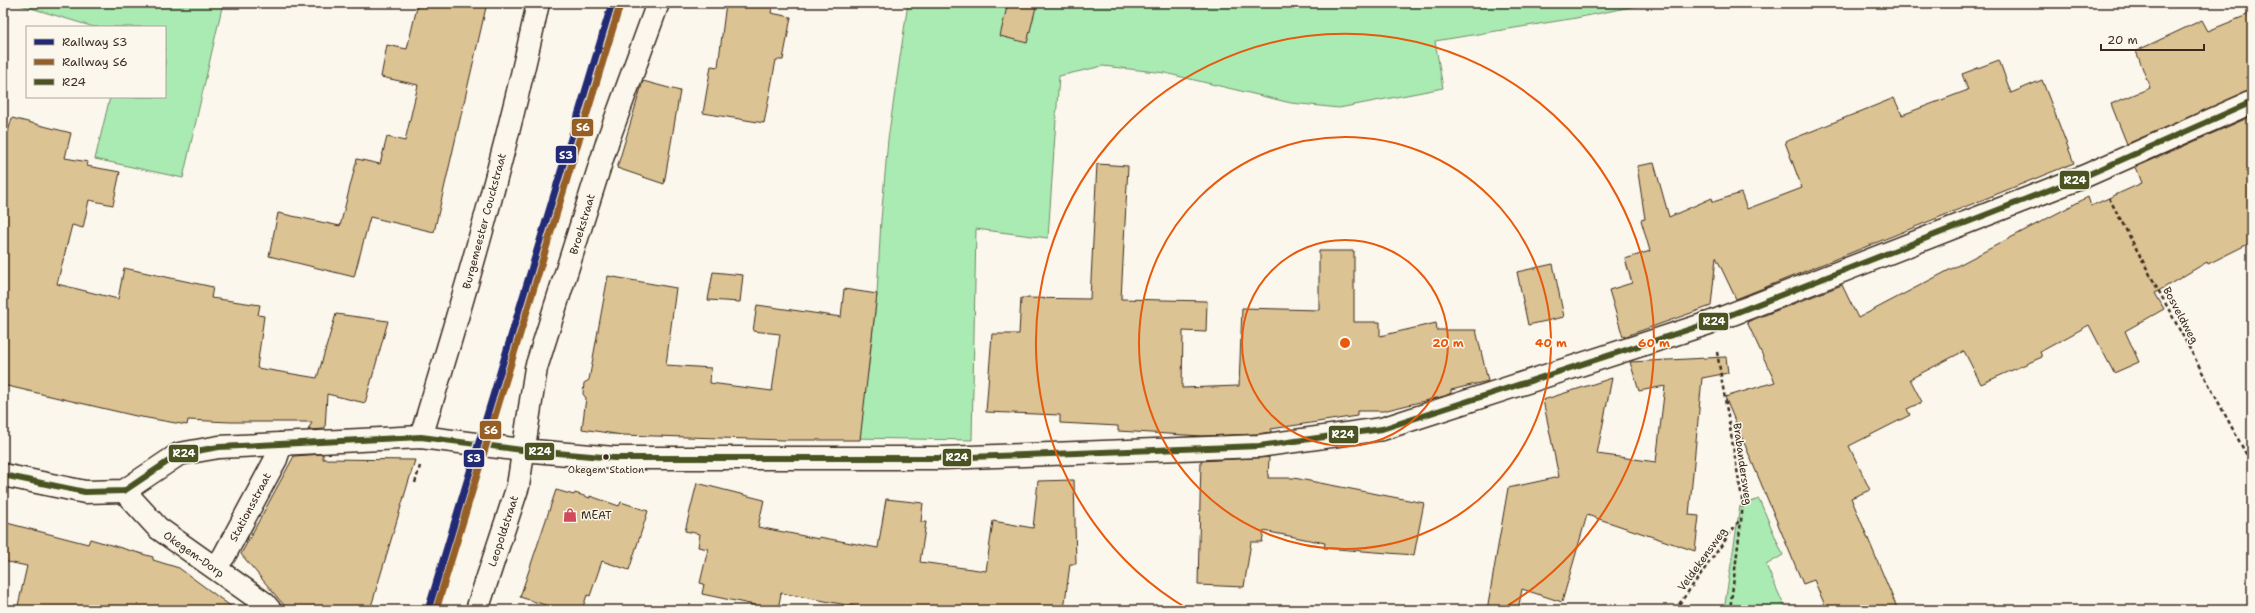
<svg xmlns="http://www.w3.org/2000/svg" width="2255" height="613" font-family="'Shantell Sans',sans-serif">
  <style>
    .green { fill: #aaeab3; stroke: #728a68 }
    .building { fill: #dcc393; stroke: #3b2a1e }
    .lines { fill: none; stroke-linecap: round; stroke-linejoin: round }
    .minor-casing { stroke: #3b2a1e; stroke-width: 25 }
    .secondary-casing { stroke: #3b2a1e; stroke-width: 25 }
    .path { stroke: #3b2a1e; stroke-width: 2.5; stroke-dasharray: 4 3; stroke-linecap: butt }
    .minor { stroke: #fbf7ec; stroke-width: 22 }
    .secondary { stroke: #fbf7ec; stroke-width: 22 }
    .bus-1-casing { stroke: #fbf7ec; stroke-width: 9 }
    .bus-1 { stroke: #4a5321; stroke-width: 6 }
    .rail-1-casing { stroke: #fbf7ec; stroke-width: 10 }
    .rail-2-casing { stroke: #fbf7ec; stroke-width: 10 }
    .rail-1 { stroke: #222975; stroke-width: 7 }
    .rail-2 { stroke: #965f26; stroke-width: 7 }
    .ring { fill: none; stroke: #e8590c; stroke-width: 2 }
    .bus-dot { fill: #3b2a1e; stroke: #fbf7ec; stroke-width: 1.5 }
    .labels { text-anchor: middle; stroke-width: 3; stroke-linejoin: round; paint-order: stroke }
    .bus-label { font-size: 10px; fill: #3b2a1e; stroke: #fbf7ec }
    .street-label { font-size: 11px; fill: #3b2a1e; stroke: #fbf7ec }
    .poi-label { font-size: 11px; fill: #3b2a1e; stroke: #fbf7ec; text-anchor: start }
    .centre { fill: #e8590c; stroke: #fbf7ec; stroke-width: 2 }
    .ring-label { font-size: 12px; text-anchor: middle; font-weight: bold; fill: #e8590c; stroke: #fbf7ec; stroke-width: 3; stroke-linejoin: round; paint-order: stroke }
    .line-badge { stroke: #fbf7ec; stroke-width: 1.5 }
    .badge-label { font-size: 11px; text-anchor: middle; font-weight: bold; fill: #fff }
  </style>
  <rect width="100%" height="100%" fill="#fbf7ec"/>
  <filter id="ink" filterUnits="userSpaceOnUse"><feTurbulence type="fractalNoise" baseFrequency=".025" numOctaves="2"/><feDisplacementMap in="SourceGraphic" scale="8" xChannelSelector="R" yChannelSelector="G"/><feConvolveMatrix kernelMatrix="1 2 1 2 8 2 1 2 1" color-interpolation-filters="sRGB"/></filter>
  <g filter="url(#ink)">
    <path class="green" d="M14,3H223L183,178L95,159L110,97H165V27H94Z
      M908,3H1651L1576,18L1435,41L1443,88L1339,108L1291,103L1165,73L1103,66L1059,76L1048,238L976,229L972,440L608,434L868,372L877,294L881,220L888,139Z
      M1759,499L1783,555L1766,565L1786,610H1724L1740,506Z"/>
    <path class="building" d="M418,3H487L434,232L370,217L354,277L269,256L278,213L340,226L357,159L380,164L387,137L405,141L418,85L381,77L387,45L407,49Z
      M726,3H773L771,13L791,17L783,60H776L764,123L703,113L711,66L718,67Z
      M1008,3H1037L1027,43L1000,36Z
      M2252,13V90L2127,144L2111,104L2150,88L2136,51L2202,20L2208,31Z
      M1999,60L2011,93L2042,80L2074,163L1736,299L1716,257L1711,306L1623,337L1609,290L1632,283L1625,259L1650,251L1641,220L1645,219L1637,166L1654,163L1669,217L1712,198L1713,202L1741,193L1747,209L1802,188L1785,142L1894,98L1902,115L1968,90L1962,74Z
      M643,81L680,91L664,184L617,168Z
      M2252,116V242L2208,264L2207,262L2155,293L2164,309L2125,331L2139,362L2114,373L2089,325L2040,352L2042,357L1981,384L1964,351L1910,379L1922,402L1907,409L1910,415L1849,446L1870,490L1851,498L1898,610H1827L1814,580L1803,584L1725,397L1775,382L1747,322L1842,285L1858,318L2088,197L2091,206L2142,183L2136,167Z
      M12,118L71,133L65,158L88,162L87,166L120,172L113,205L89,200L83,228L72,225L57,284L118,299L124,268L213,287L211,298L260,305L258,315L264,316L257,368L317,378L336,314L388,321L365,403L327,394L325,429L308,430L312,422H230L188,420L187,425L136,416L3,385V134L7,135Z
      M1097,164L1128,166L1121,299L1207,301L1206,332L1183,331L1182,388L1239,386L1242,308L1319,310V251H1354V322H1380V336L1436,323L1437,330H1476L1488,381L1451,390V393L1445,396L1383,411H1357V416L1271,429V432L1258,434L1202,436L1118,431V426L1060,423V415L986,412L992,334H1019L1021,298L1090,299Z
      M1553,264L1564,317L1528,325L1517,272Z
      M713,272L743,275L740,302L708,300Z
      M608,276L676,288L666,365L711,368L710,383L772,391L780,334L753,331L757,305L841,317L844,289L877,294L860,440H784L622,435L582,429L586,398L583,394L584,383L589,380Z
      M1726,357L1728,373L1702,378L1689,515L1699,516L1695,551L1587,515L1562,602L1522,589L1518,610H1487L1508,488L1559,477L1543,400L1612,378L1597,454L1656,462L1665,386L1639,391L1630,362Z
      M323,454V459L415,460L370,610H288L241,554L294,456Z
      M1269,457L1268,478H1294L1424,503L1414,555L1324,548L1325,543L1264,531L1262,542H1251L1244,587L1198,585L1201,461Z
      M1074,480L1076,564H1070L1064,610H874L781,593L778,610L702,594L704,584L700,583L708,549L698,547L700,534L685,531L697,483L764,500L758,527L819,539V537L878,548L886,499L923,503L921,522H926L920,562L986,571L993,521L1033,528L1038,481Z
      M556,490L574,495L575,493L590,498V496L619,506L621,502L648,511L629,570L602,561L590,596L587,595L582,610H561L520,597Z
      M3,522L88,544L90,539L153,557V560L179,568L236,610H17L27,566L3,561Z"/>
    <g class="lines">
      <defs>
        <path id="minor" d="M421,437C465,294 507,150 538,3
          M124,491L158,528L264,603L270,610
          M215,568L224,556L276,459L281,444
          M477,610L518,486L536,368L608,140L658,3"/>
        <path id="secondary" d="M3,475L85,492L124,491L179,454L219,447L421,437L522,450L614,458H943L1259,446L1382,429L1712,322L2085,176L2252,102"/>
      </defs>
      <use href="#minor" class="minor-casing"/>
      <use href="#secondary" class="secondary-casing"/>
      <path class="path" d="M2109,198L2252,465
        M1717,352L1743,505L1730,610
        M415,483L420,466
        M1675,610L1741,518"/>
      <use href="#minor" class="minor"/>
      <use href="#secondary" class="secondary"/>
      <defs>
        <path id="bus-1" d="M3,475L85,492L124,491L179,454L219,447L421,437L522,450L614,458H943L1259,446L1382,429L1712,322L2085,176L2252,102"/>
      </defs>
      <use href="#bus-1" class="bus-1-casing"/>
      <use href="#bus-1" class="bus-1"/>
      <defs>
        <path id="rail-1" d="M428,610L612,3"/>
        <path id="rail-2" d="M436,610L620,5"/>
      </defs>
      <use href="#rail-1" class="rail-1-casing"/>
      <use href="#rail-2" class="rail-2-casing"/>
      <use href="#rail-1" class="rail-1"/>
      <use href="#rail-2" class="rail-2"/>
    </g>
  </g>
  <g class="ring">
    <circle cx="1345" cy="343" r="103"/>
    <circle cx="1345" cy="343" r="206"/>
    <path d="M1188 609A309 309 0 1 1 1502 609"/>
  </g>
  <defs>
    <symbol id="shop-bare" viewBox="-9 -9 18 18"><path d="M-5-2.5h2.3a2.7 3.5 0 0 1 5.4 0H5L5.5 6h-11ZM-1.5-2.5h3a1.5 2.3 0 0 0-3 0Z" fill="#d1495b" stroke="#fbf7ec" stroke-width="2.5" paint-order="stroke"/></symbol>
  </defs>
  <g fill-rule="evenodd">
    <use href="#shop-bare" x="560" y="505" width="20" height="20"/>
  </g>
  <circle class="bus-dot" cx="606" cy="457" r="3.5"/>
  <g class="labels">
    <g class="bus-label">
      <text x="606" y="473">Okegem Station</text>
    </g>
    <g class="street-label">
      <text transform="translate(484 221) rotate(-75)" y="4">Burgemeester Couckstraat</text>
      <text transform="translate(582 224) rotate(-73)" y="4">Broekstraat</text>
      <text transform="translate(2181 315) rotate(62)" y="4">Bosveldweg</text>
      <text transform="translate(1743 464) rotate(82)" y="4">Brabandersweg</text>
      <text transform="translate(250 507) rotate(-62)" y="4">Stationsstraat</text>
      <text transform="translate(503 531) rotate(-72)" y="4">Leopoldstraat</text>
      <text transform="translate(194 554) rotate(35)" y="4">Okegem-Dorp</text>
      <text transform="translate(1702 559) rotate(-54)" y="4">Veldekensweg</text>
    </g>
    <g class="poi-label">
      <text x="581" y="519">MEAT</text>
    </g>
  </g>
  <circle cx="1345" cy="343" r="6" class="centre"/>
  <g class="ring-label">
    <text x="1448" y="347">20 m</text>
    <text x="1551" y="347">40 m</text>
    <text x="1654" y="347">60 m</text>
  </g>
  <g class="line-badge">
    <rect x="571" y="118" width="23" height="19" rx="4" fill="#965f26"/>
    <rect x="555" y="145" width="22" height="19" rx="4" fill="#222975"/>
    <rect x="2059" y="170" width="31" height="20" rx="4" fill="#4a5321"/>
    <rect x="1698" y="312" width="31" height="19" rx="4" fill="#4a5321"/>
    <rect x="479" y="420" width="23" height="20" rx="4" fill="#965f26"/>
    <rect x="1328" y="425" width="31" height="19" rx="4" fill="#4a5321"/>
    <rect x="524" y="442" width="31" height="19" rx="4" fill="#4a5321"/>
    <rect x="168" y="444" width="31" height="19" rx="4" fill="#4a5321"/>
    <rect x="942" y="448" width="30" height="19" rx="4" fill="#4a5321"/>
    <rect x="463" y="449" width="22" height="19" rx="4" fill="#222975"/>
  </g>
  <g class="badge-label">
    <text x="583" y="131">S6</text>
    <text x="566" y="159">S3</text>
    <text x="2075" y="184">R24</text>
    <text x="1714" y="325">R24</text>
    <text x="491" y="434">S6</text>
    <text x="1343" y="438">R24</text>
    <text x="540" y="455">R24</text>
    <text x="184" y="457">R24</text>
    <text x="957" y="461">R24</text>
    <text x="474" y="462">S3</text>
  </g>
  <rect width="2255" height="613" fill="none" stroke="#fbf7ec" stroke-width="16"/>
  <rect x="8" y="8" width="2239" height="597" fill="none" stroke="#3b2a1e" stroke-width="1.5" filter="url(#ink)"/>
  <rect x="26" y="26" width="140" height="72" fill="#fbf7ec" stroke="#aea59a"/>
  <rect x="34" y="39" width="20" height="6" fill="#222975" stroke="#aea59a"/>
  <text x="62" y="46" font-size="12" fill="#3b2a1e">Railway S3</text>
  <rect x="34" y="59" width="20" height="6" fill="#965f26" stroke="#aea59a"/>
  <text x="62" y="66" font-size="12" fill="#3b2a1e">Railway S6</text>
  <rect x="34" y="79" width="20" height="6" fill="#4a5321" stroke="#aea59a"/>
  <text x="62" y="86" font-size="12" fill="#3b2a1e">R24</text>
  <path d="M2101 44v6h103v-6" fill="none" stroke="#3b2a1e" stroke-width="2"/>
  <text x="2107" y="44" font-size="12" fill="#3b2a1e" stroke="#fbf7ec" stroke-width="3" paint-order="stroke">20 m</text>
</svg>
